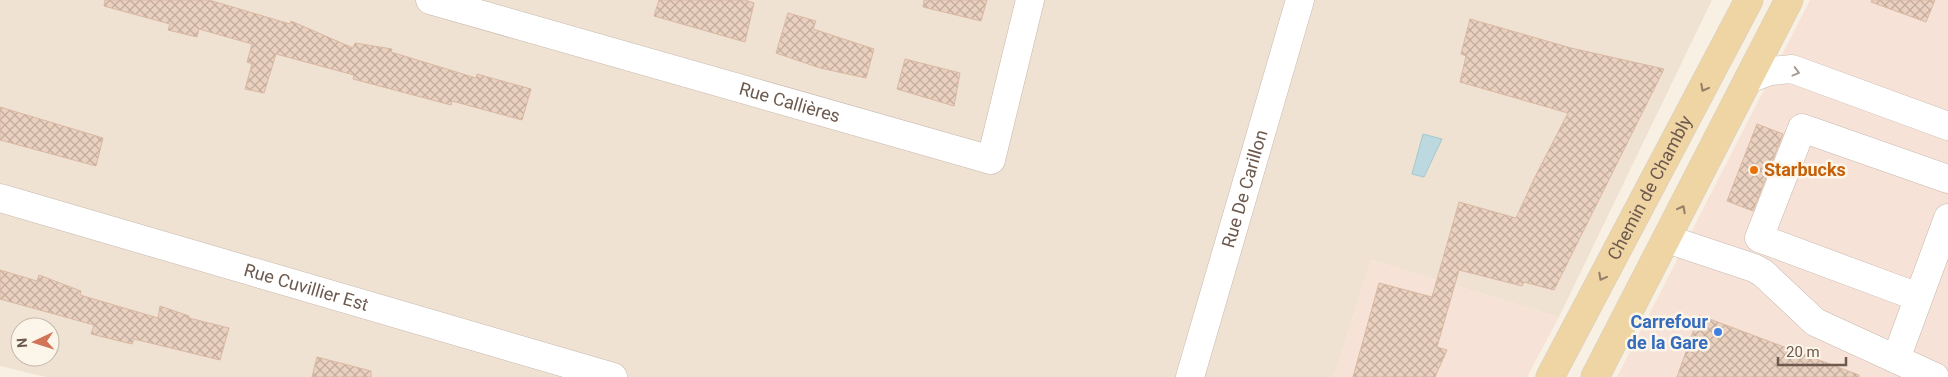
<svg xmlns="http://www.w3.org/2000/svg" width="1948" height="377" font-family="Roboto,sans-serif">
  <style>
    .residential { fill: #efe2d3; fill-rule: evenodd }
    .commercial { fill: #f7e2d8 }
    .water { fill: #bbd9df; stroke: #a3c8cf }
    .building { fill: url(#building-cross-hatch); stroke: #dab8a1 }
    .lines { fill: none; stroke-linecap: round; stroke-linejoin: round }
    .minor-casing { stroke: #c7b8ac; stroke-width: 29 }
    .major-casing { stroke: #d3cdca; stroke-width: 29 }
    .minor { stroke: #fff; stroke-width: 28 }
    .major { stroke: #efd4a4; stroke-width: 28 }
    .oneway { stroke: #a79b94 }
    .oneway2 { stroke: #947e67 }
    .food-dot { fill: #e8710a; stroke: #fcf5e9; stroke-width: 2 }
    .shop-dot { fill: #3f7fe0; stroke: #fcf5e9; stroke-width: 2 }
    .labels { text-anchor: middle; stroke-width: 5; stroke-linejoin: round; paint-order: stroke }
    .street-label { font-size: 18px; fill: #6d594d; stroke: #fcf5e9 }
    .food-label { font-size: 18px; font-weight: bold; fill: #c56008; stroke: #fcf5e9; text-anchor: start }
    .shop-label { font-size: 18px; font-weight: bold; fill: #366cbe; stroke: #fcf5e9; text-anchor: end }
  </style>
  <defs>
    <pattern id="building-cross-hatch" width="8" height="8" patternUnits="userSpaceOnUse" patternTransform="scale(1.25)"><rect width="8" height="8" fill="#ead0bf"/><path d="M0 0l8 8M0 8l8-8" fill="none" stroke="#c2ac9d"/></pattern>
  </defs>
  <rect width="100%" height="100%" fill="#f8f0e3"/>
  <path class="residential" d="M0,0H1712L1559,317L1371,260L1334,377H46L0,366ZM20,327H50V357H20Z"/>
  <path class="commercial" d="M1810,0H1948V377H1617Z
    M1371,260L1559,317L1527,377H1334Z"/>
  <path class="water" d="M1423,134L1442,139L1424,177L1412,174Z"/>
  <path class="building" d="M105,0H209L290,24L291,21L353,48L355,43L392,49L391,52L476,78L477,74L531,89L522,120L452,101L451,105L353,79L354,75L276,54L264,93L245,89L252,64L247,62L252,44L199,29L197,37L168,30L170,24L104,6Z
    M659,0H745L754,3L745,42L654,16Z
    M924,0H987L981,21L923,7Z
    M1872,0H1935L1926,22L1871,2Z
    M788,13L816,21L813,29L874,49L866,78L820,68L776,53Z
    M1470,19L1571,48L1664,69L1554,290L1524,282L1522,286L1459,270L1437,347L1447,350L1435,377H1353L1379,283L1432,297L1459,202L1516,218L1535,177L1568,113L1460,82L1466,56L1461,54Z
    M905,59L960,73L954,106L897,89Z
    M0,107L103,138L96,166L0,140Z
    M1757,124L1783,134L1753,211L1727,201Z
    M0,270L37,281L39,275L81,291L80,295L158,318L160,306L189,316V318L229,328L220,360L134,339L132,344L91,334L94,325L0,299Z
    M1699,315L1859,375V377H1677Z
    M317,357L371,371V377H312Z"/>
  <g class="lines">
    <defs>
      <g id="minor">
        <path id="s1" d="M430,0L991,160L1030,0"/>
        <path d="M1749,79L1770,71L1792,69L1948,126"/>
        <path id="s2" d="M0,198L613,377"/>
        <path d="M1667,239L1754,268L1763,273L1815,322L1935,377"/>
        <path d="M1918,297L1759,238L1802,128L1948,179"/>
        <path d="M1896,359L1948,218"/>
        <path id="s3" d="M1190,377L1300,0"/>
      </g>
      <g id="major">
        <path id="s4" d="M1550,377L1749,0"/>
        <path d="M1595,377L1789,0"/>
      </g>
    </defs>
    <use href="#minor" class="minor-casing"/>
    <use href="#major" class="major-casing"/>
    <use href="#minor" class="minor"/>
    <use href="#major" class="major"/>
  </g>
  <defs><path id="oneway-chevron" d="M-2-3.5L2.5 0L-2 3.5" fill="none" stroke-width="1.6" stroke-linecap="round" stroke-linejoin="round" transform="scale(1.25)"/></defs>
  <use class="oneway" href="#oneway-chevron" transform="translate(1796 72) rotate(15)"/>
  <g class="oneway2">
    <use href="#oneway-chevron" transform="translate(1704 88) rotate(118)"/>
    <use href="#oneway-chevron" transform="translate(1682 209) rotate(-62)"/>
    <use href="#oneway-chevron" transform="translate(1602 277) rotate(118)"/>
  </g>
  <circle class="food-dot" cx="1754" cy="170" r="5"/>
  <circle class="shop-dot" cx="1718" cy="332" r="5"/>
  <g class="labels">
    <g class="street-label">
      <text dy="6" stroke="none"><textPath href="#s1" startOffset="374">Rue Callières</textPath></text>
      <text dy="6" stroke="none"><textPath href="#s3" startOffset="196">Rue De Carillon</textPath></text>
      <text dy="6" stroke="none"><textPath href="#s4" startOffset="214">Chemin de Chambly</textPath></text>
      <text dy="6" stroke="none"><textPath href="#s2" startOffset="319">Rue Cuvillier Est</textPath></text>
    </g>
    <g class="food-label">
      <text x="1764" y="176">Starbucks</text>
    </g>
    <g class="shop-label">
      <text x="1708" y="328">Carrefour<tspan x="1708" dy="21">de la Gare</tspan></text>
    </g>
  </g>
  <g transform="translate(35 342) rotate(266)"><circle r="24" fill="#fcf5e9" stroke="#c3b7ab"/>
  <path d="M0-4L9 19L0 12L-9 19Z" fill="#d27458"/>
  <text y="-8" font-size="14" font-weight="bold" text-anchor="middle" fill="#6d594d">N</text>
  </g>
  <path d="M1778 357v8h68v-8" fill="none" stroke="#6d594d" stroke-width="2.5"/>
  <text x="1786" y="357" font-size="15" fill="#6d594d" stroke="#fcf5e9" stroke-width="4" paint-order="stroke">20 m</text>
</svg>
